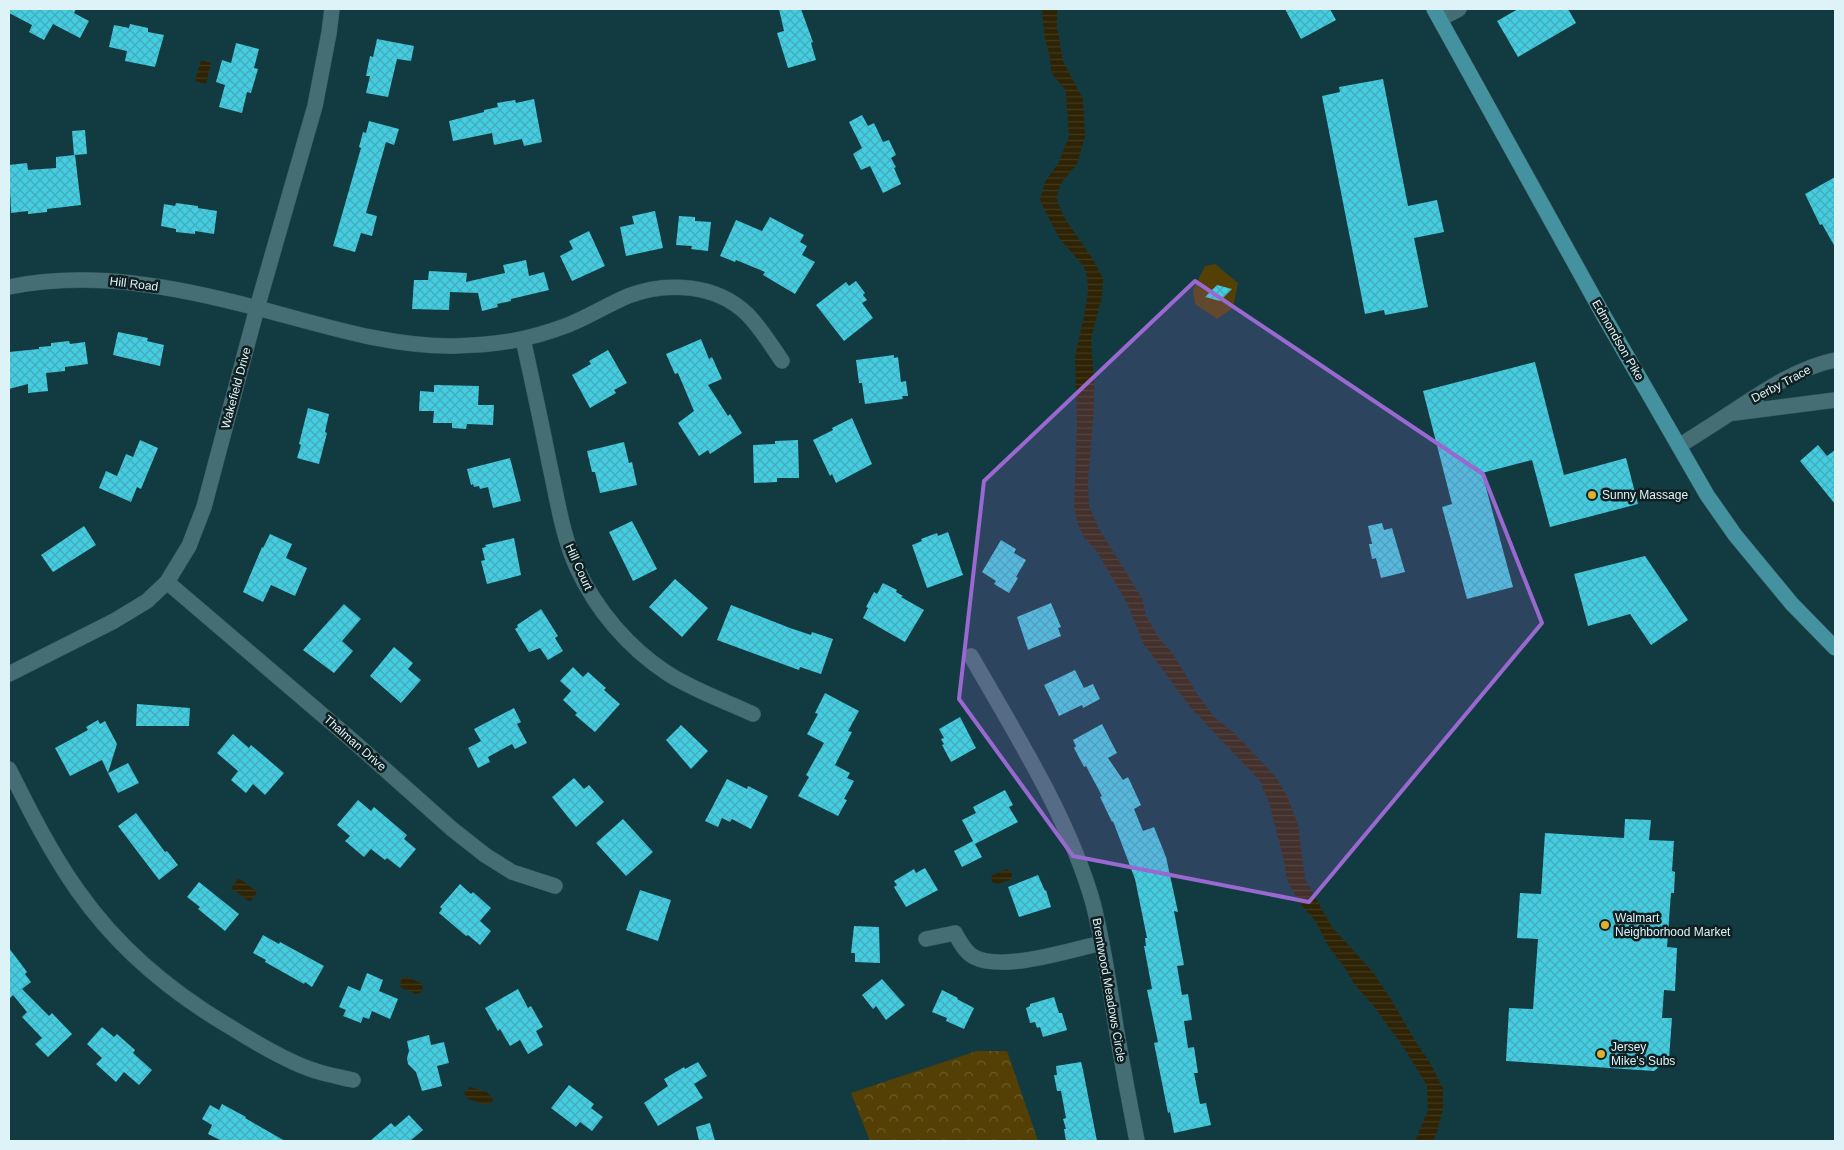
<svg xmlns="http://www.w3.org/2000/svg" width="1844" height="1150" font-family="Arial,sans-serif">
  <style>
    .forest { fill: url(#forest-crowns) }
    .park { fill: #544004 }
    .water { fill: url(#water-rules) }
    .building { fill: url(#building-cross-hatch) }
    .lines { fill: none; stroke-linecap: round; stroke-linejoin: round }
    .minor-casing { stroke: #3b585c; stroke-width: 16 }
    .major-casing { stroke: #3b585c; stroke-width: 16 }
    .minor { stroke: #456d74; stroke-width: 15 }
    .major { stroke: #44929f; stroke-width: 15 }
    .marked { fill: #9968d0; fill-opacity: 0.2; stroke: #9968d0; stroke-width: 4; stroke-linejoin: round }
    .poi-dot { fill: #deb133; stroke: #0f1f22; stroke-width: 2 }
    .labels { text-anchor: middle; stroke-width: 5; stroke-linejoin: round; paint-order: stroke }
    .street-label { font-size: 12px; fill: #def3f7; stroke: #0f1f22 }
    .poi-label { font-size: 12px; fill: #def3f7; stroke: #0f1f22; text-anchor: start }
  </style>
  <defs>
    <pattern id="forest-crowns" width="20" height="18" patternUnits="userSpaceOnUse" patternTransform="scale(1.25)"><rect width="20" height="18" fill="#544004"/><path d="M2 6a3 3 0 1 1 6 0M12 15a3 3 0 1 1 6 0" fill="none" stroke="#6c5c29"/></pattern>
    <pattern id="water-rules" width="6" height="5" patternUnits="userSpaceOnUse" patternTransform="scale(1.25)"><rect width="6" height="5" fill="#2e2305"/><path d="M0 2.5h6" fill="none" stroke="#42391e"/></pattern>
    <pattern id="building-cross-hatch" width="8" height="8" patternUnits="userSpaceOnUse" patternTransform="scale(1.25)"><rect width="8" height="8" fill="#44cce0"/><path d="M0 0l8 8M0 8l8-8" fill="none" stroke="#44abba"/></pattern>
  </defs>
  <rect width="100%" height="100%" fill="#123b41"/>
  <path class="forest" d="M977,1051H1007L1038,1141H870L851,1093Z"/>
  <path class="park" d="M1215,264L1238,283L1233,308L1217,319L1195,304L1193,290L1205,266Z"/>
  <path class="water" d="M1042,9H1057V27L1063,61L1083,99L1085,137L1077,164L1062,182L1058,191L1057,200L1064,217L1094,261L1103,279L1102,296L1091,339L1094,379V410L1088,481L1089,506L1099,529L1142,598L1146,616L1159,638L1173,654L1197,694L1214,717L1234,733L1276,777L1287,796L1298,825L1305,878L1319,904L1332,927L1372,971L1391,999L1417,1044L1429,1061L1443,1088V1110L1437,1132L1433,1141H1415L1428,1110L1427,1086L1404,1048L1372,1004L1354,984L1345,968L1328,946L1316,922L1299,902L1287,880L1283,856L1269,803L1260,781L1190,707L1143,643L1127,603L1096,550L1084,538L1077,522L1074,506L1077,424L1075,357L1084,316L1088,291L1087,277L1084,267L1060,239L1043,207L1040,199L1045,182L1059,162L1069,136L1066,94L1063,86L1054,77L1051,70L1050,58L1044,34Z
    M201,60L211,63L206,84L195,81Z
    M1007,869L1012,873V877L1010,880L997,884L992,882L991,879L992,875Z
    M239,878L256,891V894L250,902L231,888Z
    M407,977L421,983L423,988L421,993L416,994L401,988L400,984L402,978Z
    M470,1087L487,1092L493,1099L492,1103L483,1104L468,1099L464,1093Z"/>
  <path class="building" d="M9,9H76L74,13L89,21L80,38L53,24L44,40L29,32L32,25L9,13Z
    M779,9H801L813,42L811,43L816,60L788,68L777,33L784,31Z
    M1285,9H1330L1336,20L1301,39Z
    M1518,9H1568L1576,23L1518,57L1497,21Z
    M130,24L148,28V32L164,35L155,67L125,61L127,51L109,47L114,25L129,28Z
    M377,39L414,46L411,61L397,59L388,97L366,93L370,76H366L370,56L373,57Z
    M236,43L259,49L254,68L258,69L251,93L247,92L242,113L219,107L225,85L216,82L222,60L231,63Z
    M1383,79L1408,206L1437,200L1444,232L1414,238L1428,307L1385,315L1384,310L1365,314L1322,96L1340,92L1339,87Z
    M534,99L542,142L524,146L522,139L494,145L492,133L453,141L449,121L484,112V110L498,107L497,103L515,100L516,103Z
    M862,115L868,126L874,123L883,142L889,140L896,155L891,158L896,167L894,168L901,184L883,193L870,166L861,170L853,154L862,148L849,122Z
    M369,121L399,129L394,145L386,142L366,213L377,216L372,236L361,233L355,252L333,246L361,148L359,147L363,132L366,133Z
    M85,130L87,154L74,155L72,131Z
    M75,155L81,205L47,209V212L28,214V211L11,213L9,165L27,163L28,170L56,168V157Z
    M1835,177V247L1822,224L1820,225L1805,194Z
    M176,203L198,206V208L217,211L214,234L195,231V234L176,232V229L161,226L164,204L175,206Z
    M655,211L663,248L626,256L620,227L634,224L632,216Z
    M679,216L695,217V221L711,222L708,251L691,249L692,246L676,245Z
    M770,217L804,235L800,242L807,246L802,255L815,262L795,294L763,275L765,272L736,260L735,262L720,256L736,220L762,231Z
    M589,231L605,266L572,281L560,256L573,249L569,241Z
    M526,260L529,276L544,272L549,290L511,299V301L497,304L498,307L482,311L478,293L450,292L449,310L412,309L414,280H428L429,271L467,273L466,282L505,273L503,265Z
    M856,281L865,293L863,295L867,300L862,303L873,318L844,341L816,305L846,282L849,286Z
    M1217,285L1232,289L1220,301L1205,297Z
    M118,332L148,338L147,341L164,345L160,366L113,355Z
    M701,339L709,359L712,357L722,379L708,385L728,416L730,414L742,433L710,454L708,450L699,456L678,423L694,411L678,373L675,374L666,354Z
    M69,341L70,344L85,342L88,364L65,367V371L46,373L48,391L28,393V384L9,389V352L39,349V347L51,346V343Z
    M608,350L627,383L614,390L616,393L590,408L572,375L591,364L589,361Z
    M894,355V358L898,357L901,382L906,381L908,396H902L903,399L865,404L862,383H859L856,360Z
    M1535,362L1564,475L1626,458L1638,504L1550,527L1532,460L1482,473L1513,587L1467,599L1442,507L1452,504L1423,391Z
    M434,385L479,386L478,405H494L493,425L467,424L466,429L452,428V423H433L434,411H419L420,391L434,392Z
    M308,408L329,414L325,432L327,433L319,464L297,458L301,445L299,444Z
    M852,418L872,464L836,483L832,474L830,476L813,440L833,430L832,428Z
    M140,440L158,448L141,489L137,487L131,502L99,488L106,471L117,476L126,454L133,457Z
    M798,440L799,478H777V482L754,483L753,445L775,444V441Z
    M624,442L629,463L632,462L637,485L600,493L595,472H592L587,451Z
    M1818,445L1827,456L1835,450V504L1800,461Z
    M510,458L521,501L493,508L488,487L480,489L479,486L474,487L473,484L471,485L467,469Z
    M632,521L657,569L633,581L609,532Z
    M1382,523L1384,530L1392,528L1405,572L1381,578L1376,558L1372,559L1369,544H1372L1368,526Z
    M84,526L96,545L53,572L41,555Z
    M948,532L963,575L927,588L912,545L922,541L921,539L937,533L938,536Z
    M270,534L292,544L286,558L307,568L295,596L271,585L263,602L243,592L262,547L263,548Z
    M514,538L521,575L487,584L481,561L485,560L482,548L486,547L485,545Z
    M1001,540L1016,549L1014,553L1026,560L1016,577L1018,578L1009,593L994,584L996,581L982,572Z
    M1645,556L1688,620L1651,645L1630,614L1588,626L1574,574Z
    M675,579L708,608L682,637L649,607Z
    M883,583L897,590L896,592L903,596L901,597L924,610L905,642L863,618L868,608L866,607L874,592L877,594Z
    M1051,603L1061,627L1058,628L1061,636L1028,650L1017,617Z
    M344,604L361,619L342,641L353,651L334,673L303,650Z
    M731,605L790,628L811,635L812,632L833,639L821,674L800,667L799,670L717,640Z
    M541,609L558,636L555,638L563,651L548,660L540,648L529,652L515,629L518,627L517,625Z
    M394,647L413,663L408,669L421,680L401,703L370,676Z
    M573,667L583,677L588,672L606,688L604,690L620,704L595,732L575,715L577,713L563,700L571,691L560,681Z
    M1075,670L1084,688L1093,684L1100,699L1083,708L1082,705L1059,716L1044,685Z
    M825,693L859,711L848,731L852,732L835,765L850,773L847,778L854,781L844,799L847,800L838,816L798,796L809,777L806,775L824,743L807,734L818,714L815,713Z
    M137,704L190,708L189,726H136Z
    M514,708L521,722L517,724L527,743L515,749L512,744L488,757L490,762L478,768L468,748L481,741L474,729Z
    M960,717L976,748L951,762L942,745L944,744L941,739L944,738L939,729Z
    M98,720L100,724L105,721L117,744L108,773L102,760L70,776L55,748L88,730L86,727Z
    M1102,724L1117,753L1108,758L1123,780L1128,777L1141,805L1134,809L1143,831L1154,827L1166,857L1178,912L1174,911L1184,965L1177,966L1182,995L1188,994L1192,1020L1184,1021L1188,1048L1194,1047L1198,1073H1194L1200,1104L1206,1103L1211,1125L1174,1133L1170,1112L1168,1113L1154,1043L1158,1042L1147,990L1152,989L1144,946H1146L1145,938H1147L1135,879L1113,821L1112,822L1100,797L1102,796L1086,766L1084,767L1074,748L1076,746L1073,740Z
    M681,725L708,751L691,769L666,740Z
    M233,734L249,748L251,745L284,773L265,795L253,784L246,793L231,780L238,771L217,753Z
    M128,763L139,783L118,793L108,773Z
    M574,778L584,789L589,785L604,802L576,827L552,797Z
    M727,779L747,789L748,786L768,796L751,829L732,819L730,822L722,818L718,827L705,821Z
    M1005,790L1013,805L1009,807L1018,822L975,844L982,857L962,867L954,851L973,841L962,820L976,813L973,807Z
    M358,800L371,811L374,807L407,835L404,839L416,849L400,868L387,858L385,860L371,849L364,857L345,841L350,836L337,825Z
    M136,813L165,852L167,851L178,865L159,880L118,826Z
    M623,819L653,852L626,876L596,843Z
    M1625,819L1651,820L1649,840L1674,841L1672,871L1675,872L1674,893H1671L1667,947L1677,948L1675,991L1664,990L1662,1018H1672L1669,1059L1654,1071L1506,1061L1509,1008L1533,1009L1538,939L1517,938L1520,893L1541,894L1545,833L1624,838Z
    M925,868L938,890L906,907L894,887L897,885L894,881L914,869L916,873Z
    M1038,875L1045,891L1046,890L1051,907L1019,917L1008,887Z
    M199,882L239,914L225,931L198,909L200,907L187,897Z
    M460,884L471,894L473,892L491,908L480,921L491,931L480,945L468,935L466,936L439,913L442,909L440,907Z
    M640,890L671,900L658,941L626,930Z
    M854,926L879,927L880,963L855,962V953H851Z
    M263,935L279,944L280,942L324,966L312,987L305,982L304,984L265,962L266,960L253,953Z
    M9,948L27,972L25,974L31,982L22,989L49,1016L52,1013L72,1034L48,1057L35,1044L42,1038L22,1017L27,1012L13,995L9,999Z
    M367,973L383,980L379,991L398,999L390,1019L372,1011L369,1019L363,1017L361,1023L343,1016L346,1010L339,1007L348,986L360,991Z
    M882,979L905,1005L886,1020L876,1006L873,1009L862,995Z
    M518,989L528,1008L531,1006L543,1027L536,1031L543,1045L528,1054L520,1040L510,1046L500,1029L498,1031L485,1008Z
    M942,990L958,998L957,999L974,1008L964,1029L946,1021L947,1018L932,1012Z
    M1054,997L1059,1013H1062L1067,1030L1043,1037L1040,1027L1037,1028L1035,1022L1030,1023L1026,1008L1030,1006V1004Z
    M102,1027L114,1037L117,1034L135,1050L133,1053L152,1070L139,1085L124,1072L116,1082L96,1064L102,1058L87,1044Z
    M429,1035L431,1045L444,1042L449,1063L437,1066L442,1086L422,1091L416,1072L408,1064L407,1058L409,1051L407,1041Z
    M698,1062L707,1076L694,1084L703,1098L658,1126L644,1103L668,1086L664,1079L684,1067L685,1069Z
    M1081,1062L1083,1070L1097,1141H1066L1064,1129H1066L1063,1119L1066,1118L1061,1091H1057L1054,1075H1057L1056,1066Z
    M569,1085L594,1104L591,1108L603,1117L592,1131L580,1122L576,1127L551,1108Z
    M222,1104L246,1117L245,1118L285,1141H222L208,1134L212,1125L202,1119L210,1105L219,1110Z
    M409,1115L423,1130L410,1141H370L391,1123L395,1127Z
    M710,1123L715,1141H699L696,1127Z"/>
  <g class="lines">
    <defs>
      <path id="minor" d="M1440,19L1459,9
        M9,287C92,270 177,287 257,308C323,325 387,347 455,346C498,345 528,340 568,325C588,317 607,305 628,296C667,281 716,284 747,314C761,328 771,345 782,361
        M523,339C532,380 541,421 549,462C557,497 562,535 577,568C596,610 629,648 667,673C693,690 725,701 753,714
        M1734,413L1835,400
        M1679,446C1696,435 1714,424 1732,412C1764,391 1797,368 1835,360
        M167,582L353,741L452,829L485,855L512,872L555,886
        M971,656C1015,733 1069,818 1093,903C1104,946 1110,990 1117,1033C1123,1069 1130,1105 1137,1141
        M9,674L114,621L147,601L167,582L189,546L204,507L257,308L315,106L329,33L332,9
        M9,769C30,811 51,853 78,891C118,948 172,993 232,1028C256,1043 289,1063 316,1071C328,1075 341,1077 353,1080
        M926,939L955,933C960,942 965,952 974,957C1003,972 1071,950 1102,943"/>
      <path id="major" d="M1434,9L1605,318L1707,495L1735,535L1792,604L1835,648"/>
    </defs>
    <use href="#minor" class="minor-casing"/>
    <use href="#major" class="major-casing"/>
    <use href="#minor" class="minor"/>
    <use href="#major" class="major"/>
  </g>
  <path class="marked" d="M1195,281L1483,474L1542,623L1309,902L1073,856L959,699L984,481Z"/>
  <g class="poi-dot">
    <circle cx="1592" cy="495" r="5"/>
    <circle cx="1605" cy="925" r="5"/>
    <circle cx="1601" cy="1054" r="5"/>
  </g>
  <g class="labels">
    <g class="street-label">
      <text transform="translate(134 284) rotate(7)" y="4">Hill Road</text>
      <text transform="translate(1618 340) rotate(60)" y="4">Edmondson Pike</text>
      <text transform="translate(1781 384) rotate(-28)" y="4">Derby Trace</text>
      <text transform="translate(236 388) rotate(-75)" y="4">Wakefield Drive</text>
      <text transform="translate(579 567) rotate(66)" y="4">Hill Court</text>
      <text transform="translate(355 743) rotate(41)" y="4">Thalman Drive</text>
      <text transform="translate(1109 990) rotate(80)" y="4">Brentwood Meadows Circle</text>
    </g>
    <g class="poi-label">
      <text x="1602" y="499">Sunny Massage</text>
      <text x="1615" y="922">Walmart<tspan x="1615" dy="14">Neighborhood Market</tspan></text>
      <text x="1611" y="1051">Jersey<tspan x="1611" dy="14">Mike's Subs</tspan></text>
    </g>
  </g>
  <rect width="1844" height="1150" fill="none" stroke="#def3f7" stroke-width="20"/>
</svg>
